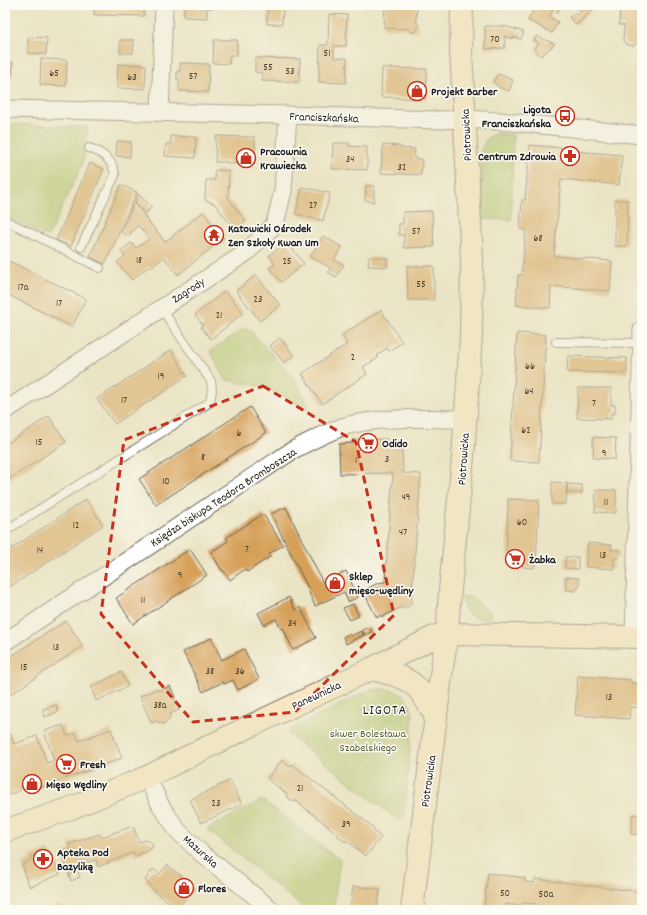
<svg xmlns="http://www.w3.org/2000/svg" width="647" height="915" font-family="Dekko,sans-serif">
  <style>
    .green { fill: #aac267; stroke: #636f42 }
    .building { fill: #d6a059 }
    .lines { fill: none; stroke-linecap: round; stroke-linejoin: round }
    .lane-casing { stroke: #646257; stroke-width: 10 }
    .street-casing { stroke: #646257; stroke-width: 19 }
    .secondary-casing { stroke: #646257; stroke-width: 24 }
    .lane { stroke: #fff; stroke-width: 8 }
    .street { stroke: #fff; stroke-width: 17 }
    .secondary { stroke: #f9e7c3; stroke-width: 22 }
    .marked { fill: none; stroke: #c8321e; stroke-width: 3; stroke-dasharray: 8 5; stroke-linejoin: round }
    .labels { text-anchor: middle; stroke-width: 3; stroke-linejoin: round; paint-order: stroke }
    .number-label { font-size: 10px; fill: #4a3d2b }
    .poi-label { font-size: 12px; font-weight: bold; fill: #1c1c1c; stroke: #fdfcf7; text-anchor: start }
    .street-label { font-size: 12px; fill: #1c1c1c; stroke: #fdfcf7 }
    .park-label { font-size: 12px; fill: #555e3a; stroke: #fdfcf7 }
    .quarter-label { font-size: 14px; letter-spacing: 1px; fill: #1c1c1c; stroke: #fdfcf7 }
  </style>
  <rect width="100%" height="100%" fill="#fdfcf7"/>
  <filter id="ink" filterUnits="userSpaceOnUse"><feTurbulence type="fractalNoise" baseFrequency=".025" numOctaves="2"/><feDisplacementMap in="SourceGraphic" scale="8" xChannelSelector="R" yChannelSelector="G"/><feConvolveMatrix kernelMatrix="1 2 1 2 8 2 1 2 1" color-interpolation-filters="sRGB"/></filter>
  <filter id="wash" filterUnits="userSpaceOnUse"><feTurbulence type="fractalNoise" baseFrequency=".012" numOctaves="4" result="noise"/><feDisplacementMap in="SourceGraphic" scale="16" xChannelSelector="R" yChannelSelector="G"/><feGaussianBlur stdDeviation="0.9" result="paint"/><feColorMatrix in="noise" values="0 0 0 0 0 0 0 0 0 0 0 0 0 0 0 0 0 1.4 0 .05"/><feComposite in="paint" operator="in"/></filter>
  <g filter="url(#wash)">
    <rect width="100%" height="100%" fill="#ebe4c4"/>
    <path class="green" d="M5,124L87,127L86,150L82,165L48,237L5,216Z
      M496,133L513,135L511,220L483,219L481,150L487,138Z
      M247,327L296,381L310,410L265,387L226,380L210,351Z
      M463,597H470L490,612L491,620C476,619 462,616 463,597Z
      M379,689C399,689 408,695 413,715L404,818L399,821L288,734L289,730L369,690Z
      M262,800L340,860L333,910H306L207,829Z"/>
    <g id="blocks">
      <path class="building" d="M94,5H145V7H144V16L94,15Z
        M184,5H214V8H207V18L184,17Z
        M268,5H283L282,24H267Z
        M385,5H417L416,21L418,24V28L415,32H411L408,29L384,28Z
        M536,5H561L557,13L553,10L549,17L558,22L552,33L528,20Z
        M575,5H588L593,9L576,25L569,17L574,13L577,16L581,12Z
        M624,5H639V9H642V42H638L634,46L627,45L623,40L624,25H619L620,8H624Z
        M329,14L347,15L346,46H334V58H347L346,83L319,82L320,45H328Z
        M485,26H504L524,32L521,39L513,37V39L504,36L505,48L485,49Z
        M536,36L555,44L541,56L534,49L539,43L534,40Z
        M28,37L47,38L46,54L28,53Z
        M120,40H134L133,53H120Z
        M214,40H237V55H230L229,64L213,63Z
        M255,58L300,59L299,82L262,81V73L255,72Z
        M41,59L67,60L66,86L40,85Z
        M5,62H13L12,76L7,75L6,85H5Z
        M180,63L209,64L208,92L179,91V79H177V71H180Z
        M118,64L146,65L145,89L117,88Z
        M382,68L427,69L426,99L381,97Z
        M498,74L513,80L509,91L500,88L493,82Z
        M171,136L196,137L195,158L165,156L166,144H171Z
        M216,136L255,137V163L228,164V162H215Z
        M117,141L131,142L130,157L116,156Z
        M333,143H349V146L367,147V170L332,169Z
        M383,145L400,146V148L415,149L414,158L422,159L421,175L381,173Z
        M530,145L562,148V150L622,155L619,185L561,179L554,256L612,261L610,291L551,286L550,308L516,305L518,275H522V269L526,230L520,229L522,200H525Z
        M90,163L104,169L71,246L56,240Z
        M215,170L229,171L228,198L246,221L235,230L215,204L205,200L206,180H215Z
        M121,185L137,192L105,264L90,257Z
        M366,186H374V202L365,200Z
        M302,187L330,193L323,221L296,214Z
        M138,194L152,207L145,214L135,202Z
        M615,200H628L627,246H615Z
        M134,203L165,242L203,212L224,238L178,275L164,257L150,268L149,266L132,280L117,262L125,256L120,251L131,243L136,248L149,239L138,225L128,236L121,232Z
        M432,211L434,247L404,248V235H399V224H403V212Z
        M323,236L342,247L334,260L344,265L336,277L328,272L331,268L310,257Z
        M287,242L304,264L281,282L269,268L275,264L269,255Z
        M369,257L387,258V267L368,266Z
        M5,259L86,299L72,327L5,293Z
        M407,266H434V300H408Z
        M256,275L280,305L260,321L236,291Z
        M225,291L243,313L211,339L201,327L203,325L195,315Z
        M381,310L402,342L389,351L387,348L377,355L378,358L363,367L367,374L322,404L302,374L347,344L342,335Z
        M517,333L546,335L539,462L510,461Z
        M280,338L294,356L284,363L270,346Z
        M171,350L187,376L115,424L97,399Z
        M568,356L627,358V373L567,372Z
        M578,388H611V405H615V414L611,413V419L577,418Z
        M250,407L266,433L156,505L139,479Z
        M49,416L66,442L5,482V445Z
        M593,437L616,438L615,459L593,458Z
        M387,439V443L402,442L403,473L421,474L411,604L407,608L402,607L382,617L381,615L377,618L363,591L378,583L385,582L393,473L340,474L339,444L353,443L352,440Z
        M552,482L567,483L566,504H552Z
        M569,484L582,485V493H567V485Z
        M596,490H616V513L595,512Z
        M86,499L103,525L5,590V553Z
        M508,499L539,500L536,565L534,564V568L522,567L523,564H507V533Z
        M286,507L323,583L346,571L358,597L348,602L344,592L315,606L308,590H309L271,514Z
        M263,514L283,545L269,554L271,556L247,572L245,569L230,580L223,570L222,571L211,552L228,541L226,538Z
        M588,543L612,545L611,550H619V558H614L613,569L586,567Z
        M190,549L207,575L133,624L116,598Z
        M565,557H578V569L565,568Z
        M566,577L579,578V588H576V591L566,590Z
        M289,597L295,610L300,607L316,638L293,650L283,628L281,629L276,619L264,625L258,613Z
        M353,604L359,616L350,620L343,608Z
        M66,621L83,646L5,698V660Z
        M369,627L372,632L365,635L362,630Z
        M361,631L364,635L346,644L343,637L349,634L351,636Z
        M211,638L222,660L244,649L259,679L238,690L233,680L224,684L223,682L203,692L183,652Z
        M121,672L128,686L96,701L91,687Z
        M578,676L631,680V683L642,684V708L630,707L629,719L575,715Z
        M170,686L175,697L174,698L179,710L170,714V718L167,722L163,724L157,721L151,723L140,696L157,689L158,691Z
        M56,705L58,712L45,717L43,709Z
        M63,725L67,736L75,733L79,741L111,729L122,758L32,791L29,782L19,786L21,790L5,796V736L11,735L14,744L37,736L47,763L54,761L44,731Z
        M282,760L290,767L292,764L374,828L373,830L381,837L366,856L346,840L345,842L338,836L339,835L295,800L294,802L286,796L287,794L267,779Z
        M230,780L242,804L201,823L190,800Z
        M633,814L642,815V835L631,834Z
        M133,826L139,842L146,840L152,843L153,846L151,849L135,856L134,852L98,867L96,860L76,866L80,877L71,881L62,853L71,850L69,844L100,834L102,837Z
        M49,850L60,874L30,887L25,876L26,875L22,865L31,860L30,857Z
        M167,865L189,882L187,884L194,889L178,908L156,893L145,880L153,869L160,874Z
        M488,873L525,878V882L534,883L535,879L642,892V910H558L536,908V904L522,903V906L506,904V910L484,907Z
        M353,886L380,889L377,910H350Z
        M58,904L66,910H51L52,908L55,909Z"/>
    </g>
  </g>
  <g filter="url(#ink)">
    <use href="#blocks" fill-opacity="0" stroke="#646257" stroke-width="1"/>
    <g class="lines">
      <defs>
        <path id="lane" d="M5,220L100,268
          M81,247L115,175C113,160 103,153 89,148
          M556,342L642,343
          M5,531L210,402L212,390L211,381L161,308"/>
        <path id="street" d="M5,109L288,115L436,120L465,119L500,121L642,135
          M160,112L164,5
          M5,411L247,252L275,224L283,191L288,115
          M634,637L642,330
          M5,642L293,450C311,441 330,430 349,425C387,416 427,419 465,419
          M147,777L161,806L178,831L201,853L272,910"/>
        <path id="secondary" d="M371,669C388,673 407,676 419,690C425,697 430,708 436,716
          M5,831L74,807L147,777L240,731L371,669L436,636L447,634L642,637
          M412,910L441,675L447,634L450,590L463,457L471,336L472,260L461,51L462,5"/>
      </defs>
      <use href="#lane" class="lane-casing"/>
      <use href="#street" class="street-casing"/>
      <use href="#secondary" class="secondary-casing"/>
      <use href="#lane" class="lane"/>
      <use href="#street" class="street"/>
      <use href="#secondary" class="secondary"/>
    </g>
  </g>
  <path d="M0 0H647V915H0ZM263,386L356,442L394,615L295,712L193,722L101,614L124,440Z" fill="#ebe4c4" fill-opacity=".55" fill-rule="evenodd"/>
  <path class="marked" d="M263,386L356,442L394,615L295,712L193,722L101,614L124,440Z"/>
  <defs>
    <symbol id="shop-ring" viewBox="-11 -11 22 22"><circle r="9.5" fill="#fdfcf7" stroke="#c8321e" stroke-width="1.5"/><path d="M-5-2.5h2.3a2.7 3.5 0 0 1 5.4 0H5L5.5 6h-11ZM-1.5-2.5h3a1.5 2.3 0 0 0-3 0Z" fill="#c8321e"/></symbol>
    <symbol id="bus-ring" viewBox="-11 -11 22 22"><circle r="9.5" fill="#fdfcf7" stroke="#c8321e" stroke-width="1.5"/><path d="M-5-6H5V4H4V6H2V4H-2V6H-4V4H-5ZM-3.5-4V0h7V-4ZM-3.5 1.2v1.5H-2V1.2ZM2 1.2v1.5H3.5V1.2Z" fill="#c8321e"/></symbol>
    <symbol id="pharmacy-ring" viewBox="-11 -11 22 22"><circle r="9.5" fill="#fdfcf7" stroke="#c8321e" stroke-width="1.5"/><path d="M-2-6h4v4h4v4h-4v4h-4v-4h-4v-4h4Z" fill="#c8321e"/></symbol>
    <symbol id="temple-ring" viewBox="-11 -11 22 22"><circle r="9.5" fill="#fdfcf7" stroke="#c8321e" stroke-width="1.5"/><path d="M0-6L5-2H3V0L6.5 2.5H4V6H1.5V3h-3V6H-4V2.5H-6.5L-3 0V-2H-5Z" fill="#c8321e"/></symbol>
    <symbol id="supermarket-ring" viewBox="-11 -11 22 22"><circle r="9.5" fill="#fdfcf7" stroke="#c8321e" stroke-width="1.5"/><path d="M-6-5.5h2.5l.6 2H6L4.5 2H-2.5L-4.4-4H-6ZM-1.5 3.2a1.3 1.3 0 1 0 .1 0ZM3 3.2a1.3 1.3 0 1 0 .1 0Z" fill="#c8321e"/></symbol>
  </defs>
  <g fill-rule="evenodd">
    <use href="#shop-ring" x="406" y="80" width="22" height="22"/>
    <use href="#bus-ring" x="554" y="105" width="22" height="22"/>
    <use href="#pharmacy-ring" x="559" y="145" width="22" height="22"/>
    <use href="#shop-ring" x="235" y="147" width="22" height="22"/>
    <use href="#temple-ring" x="203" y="224" width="22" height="22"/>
    <use href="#supermarket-ring" x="357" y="432" width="22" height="22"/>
    <use href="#supermarket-ring" x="504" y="548" width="22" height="22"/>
    <use href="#shop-ring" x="324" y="572" width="22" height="22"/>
    <use href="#supermarket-ring" x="55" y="753" width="22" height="22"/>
    <use href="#shop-ring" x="21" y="773" width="22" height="22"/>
    <use href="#pharmacy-ring" x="32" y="848" width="22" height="22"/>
    <use href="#shop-ring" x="173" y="877" width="22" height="22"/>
  </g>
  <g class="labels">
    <g class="number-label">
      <text x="495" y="42">70</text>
      <text x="327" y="56">51</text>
      <text x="268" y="70">55</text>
      <text x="290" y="74">53</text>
      <text x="54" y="76">65</text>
      <text x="193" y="79">57</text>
      <text x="132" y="80">63</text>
      <text x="350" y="162">34</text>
      <text x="402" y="170">32</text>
      <text x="313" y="208">27</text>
      <text x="416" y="234">57</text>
      <text x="538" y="241">68</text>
      <text x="139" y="263">18</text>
      <text x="287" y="264">25</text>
      <text x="421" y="287">55</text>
      <text x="23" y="290">17a</text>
      <text x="258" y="302">23</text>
      <text x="59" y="306">17</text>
      <text x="219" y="318">21</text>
      <text x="353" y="360">2</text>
      <text x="530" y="369">66</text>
      <text x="161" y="379">19</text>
      <text x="529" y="394">64</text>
      <text x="124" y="403">17</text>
      <text x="594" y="406">7</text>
      <text x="526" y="433">62</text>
      <text x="239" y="436">6</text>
      <text x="39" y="445">15</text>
      <text x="604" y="456">9</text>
      <text x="203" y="460">8</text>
      <text x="387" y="462">3</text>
      <text x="356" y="463">1</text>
      <text x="166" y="484">10</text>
      <text x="406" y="500">49</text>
      <text x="606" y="505">11</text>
      <text x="522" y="525">60</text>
      <text x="76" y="528">12</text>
      <text x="403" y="535">47</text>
      <text x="247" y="552">7</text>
      <text x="40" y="553">14</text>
      <text x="603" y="558">13</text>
      <text x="180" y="578">9</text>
      <text x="143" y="603">11</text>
      <text x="292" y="626">34</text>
      <text x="56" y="650">13</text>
      <text x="24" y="670">15</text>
      <text x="210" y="674">38</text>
      <text x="240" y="674">36</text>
      <text x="609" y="700">13</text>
      <text x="160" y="708">38a</text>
      <text x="300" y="791">21</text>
      <text x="216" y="806">23</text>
      <text x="346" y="827">39</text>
      <text x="505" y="896">50</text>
      <text x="546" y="897">50a</text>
    </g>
    <g class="poi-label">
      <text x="431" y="95">Projekt Barber</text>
      <text x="551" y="113" text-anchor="end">Ligota<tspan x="551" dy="14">Franciszkańska</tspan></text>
      <text x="260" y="155">Pracownia<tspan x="260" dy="14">Krawiecka</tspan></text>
      <text x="556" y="160" text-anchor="end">Centrum Zdrowia</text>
      <text x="228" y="232">Katowicki Ośrodek<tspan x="228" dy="14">Zen Szkoły Kwan Um</tspan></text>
      <text x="382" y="447">Odido</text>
      <text x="529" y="563">Żabka</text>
      <text x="349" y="580">Sklep<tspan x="349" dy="14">mięso-wędliny</tspan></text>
      <text x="80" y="768">Fresh</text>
      <text x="46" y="788">Mięso Wędliny</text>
      <text x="57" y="856">Apteka Pod<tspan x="57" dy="14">Bazyliką</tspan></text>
      <text x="198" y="892">Flores</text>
    </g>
    <g class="street-label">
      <text transform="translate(324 117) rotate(2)" y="4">Franciszkańska</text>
      <text transform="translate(466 135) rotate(-93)" y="4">Piotrowicka</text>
      <text transform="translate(188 290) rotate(-33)" y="4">Zagrody</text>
      <text transform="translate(463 459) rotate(-86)" y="4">Piotrowicka</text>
      <text transform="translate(223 497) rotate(-33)" y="4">Księdza biskupa Teodora Bromboszcza</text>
      <text transform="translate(316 695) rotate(-25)" y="4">Panewnicka</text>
      <text transform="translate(428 781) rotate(-82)" y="4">Piotrowicka</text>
      <text transform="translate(201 851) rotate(42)" y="4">Mazurska</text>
    </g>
    <g class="park-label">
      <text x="368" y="737">skwer Bolesława<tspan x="368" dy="14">Szabelskiego</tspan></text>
    </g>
    <g class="quarter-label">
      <text x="385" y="714">LIGOTA</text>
    </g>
  </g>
  <rect width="647" height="915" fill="none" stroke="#fdfcf7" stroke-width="20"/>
</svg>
